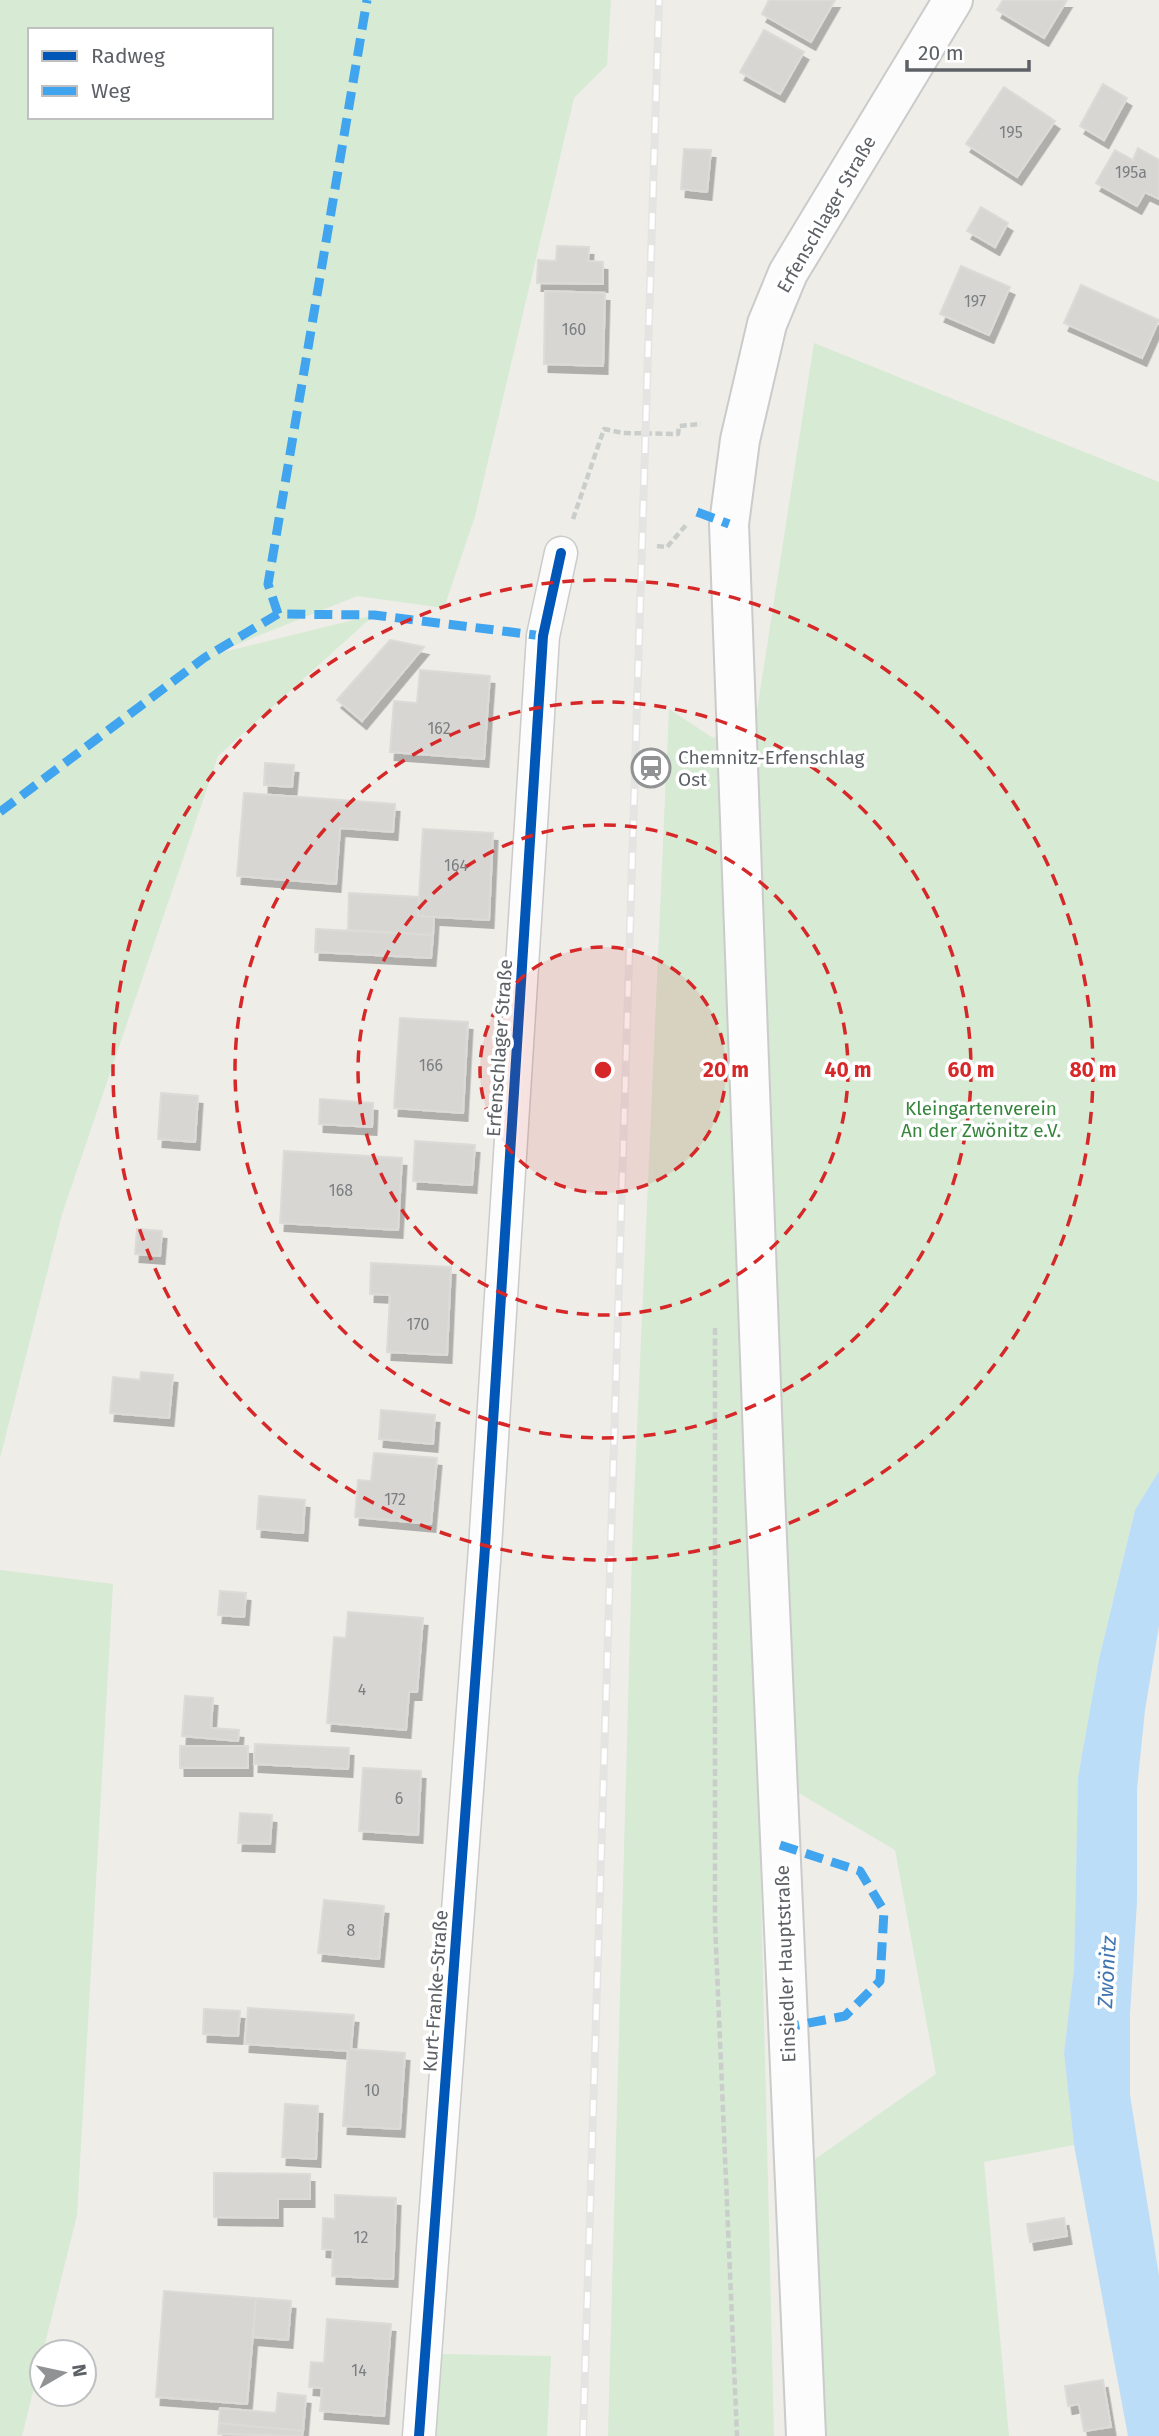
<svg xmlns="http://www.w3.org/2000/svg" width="1159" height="2436" font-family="'Fira Sans',sans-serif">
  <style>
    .green { fill: #d6ead4; fill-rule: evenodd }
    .water { fill: #bcddf7 }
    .building { fill: #d7d6d3; stroke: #dddbd7; stroke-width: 2; filter: url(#shadow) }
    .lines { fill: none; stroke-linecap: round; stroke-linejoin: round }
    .street-casing { stroke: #cacbca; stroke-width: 35 }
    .secondary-casing { stroke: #cacbca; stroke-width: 42 }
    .path { stroke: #cacecb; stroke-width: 4.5; stroke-dasharray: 7 3.5; stroke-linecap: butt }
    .street { stroke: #fcfcfc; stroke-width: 32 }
    .secondary { stroke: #fcfcfc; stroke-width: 38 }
    .rail-casing { stroke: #e4e4e3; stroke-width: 8 }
    .rail { stroke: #fff; stroke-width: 5; stroke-dasharray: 16; stroke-linecap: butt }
    .quiet { stroke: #40a5ee; stroke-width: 9; stroke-dasharray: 18 9; stroke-linecap: butt }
    .cycleway-casing { stroke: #fff; stroke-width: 15 }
    .cycleway { stroke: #0057b8; stroke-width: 10 }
    .ring { fill: none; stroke: #d62828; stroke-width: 3.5; stroke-dasharray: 12 9 }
    .labels { text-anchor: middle; stroke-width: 7; stroke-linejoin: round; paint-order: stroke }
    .number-label { font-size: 16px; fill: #7c7f82 }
    .street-label { font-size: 19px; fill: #5d6166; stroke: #fff }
    .poi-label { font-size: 19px; fill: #5d6166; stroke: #fff; text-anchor: start }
    .park-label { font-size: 19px; fill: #36853c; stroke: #fff }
    .water-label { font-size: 21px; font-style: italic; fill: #4276b1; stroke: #fff }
    .centre { fill: #d62828; stroke: #fff; stroke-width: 3.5 }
    .ring-label { font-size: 21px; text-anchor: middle; font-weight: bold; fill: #d62828; stroke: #fff; stroke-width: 7; stroke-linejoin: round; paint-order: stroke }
  </style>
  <defs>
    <filter id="shadow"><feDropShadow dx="4.5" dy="8" stdDeviation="0" flood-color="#0004"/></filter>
  </defs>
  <rect width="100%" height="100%" fill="#eeede8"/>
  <path class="green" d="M0,0H611L607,65L574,98L475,516L444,608L357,596L211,655L374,615L218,756L62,1214L0,1458ZM30,30H271V117H30Z
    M814,343L1159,482V1471L1135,1510L1099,1659L1078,1777L1074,1968L1064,2053L1074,2145L984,2162L1009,2436H806L794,2174L936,2074L895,1850L758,1769L774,2436H608L633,1520L669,709L713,738L757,711Z
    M0,1570L113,1584L77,2215L22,2436H0Z
    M441,2354L551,2356L547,2436H436Z"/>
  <path class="water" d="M1159,1471V1626L1145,1710L1137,1789V1902L1130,2014V2095L1159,2276V2436H1128L1074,2145L1064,2053L1074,1968L1078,1777L1099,1659L1135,1510Z"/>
  <path class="building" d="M769,0H835L811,42L762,14Z
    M1003,0H1067L1044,38L997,10Z
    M764,30L804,52L780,94L740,72Z
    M1103,84L1127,98L1104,140L1080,126Z
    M1004,87L1055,121L1017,177L966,144Z
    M1138,148L1159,160V199L1145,192L1137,206L1096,183L1115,150L1133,160Z
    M684,149L711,150L707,192L681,189Z
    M981,207L1008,223L995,247L967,231Z
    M557,246L589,247L588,261L603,262V284L537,283L538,260L556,261Z
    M961,266L1010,287L989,335L940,314Z
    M1081,285L1159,320L1142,358L1064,323Z
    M545,291L605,293L603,366L544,364Z
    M390,640L424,647L362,721L337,700Z
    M420,670L490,676L484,759L390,752L394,701L417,703Z
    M265,763L294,765L292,787L264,785Z
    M244,793L395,804L393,832L340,828L336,884L237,876Z
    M423,829L493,833L489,920L418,916Z
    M349,893L419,897L418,916L434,917L433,935L348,930Z
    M316,929L433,935L431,958L315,952Z
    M400,1018L468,1022L463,1113L394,1108Z
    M161,1093L198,1096L195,1142L158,1139Z
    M320,1099L373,1103L372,1127L319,1124Z
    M415,1141L475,1145L472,1185L413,1181Z
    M284,1151L402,1158L398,1230L280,1223Z
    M137,1229L162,1231L160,1256L135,1254Z
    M371,1263L451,1267L447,1355L387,1352L390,1295L370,1294Z
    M141,1372L173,1375L169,1418L110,1413L113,1377L140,1380Z
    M381,1410L435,1415L433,1444L379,1439Z
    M374,1453L437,1458L431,1524L355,1517L358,1480L371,1481Z
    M259,1496L305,1500L303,1533L257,1529Z
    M220,1591L246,1593L244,1617L218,1615Z
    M348,1612L423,1618L417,1692H409L406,1730L327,1723L334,1637L346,1638Z
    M185,1696L213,1698L211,1728L239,1730L238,1741L182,1736Z
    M255,1744L349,1748L348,1769L254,1764Z
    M180,1746H248V1768H180Z
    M363,1768L421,1771L418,1835L359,1831Z
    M240,1813L272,1815L270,1844L238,1843Z
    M324,1900L384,1906L379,1959L318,1953Z
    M248,2008L354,2015L351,2049L405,2053L400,2129L343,2126L348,2051L245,2044Z
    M204,2009L240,2011L238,2036L203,2034Z
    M285,2104L318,2106L316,2159L282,2157Z
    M214,2173L310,2174V2199H278V2218L214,2217Z
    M335,2195L396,2198L393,2279L332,2276L333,2250L322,2249L323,2218L335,2219Z
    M1064,2218L1067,2236L1030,2242L1027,2224Z
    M164,2291L256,2298L247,2404L156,2397Z
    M256,2298L291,2301L288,2340L253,2337Z
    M327,2319L391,2324L384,2416L320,2411L322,2388L309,2387L311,2362L324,2363Z
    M1103,2380L1111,2427L1084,2431L1079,2404L1068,2406L1065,2386Z
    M278,2393L306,2396L303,2431L219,2423L220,2408L276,2413Z
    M219,2423L303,2431L302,2436L218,2434Z"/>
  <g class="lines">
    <defs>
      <path id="street" d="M419,2436L485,1548L543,636L561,553"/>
      <path id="secondary" d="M806,2436L765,1493L729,524L740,440L767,324L788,273L953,0"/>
    </defs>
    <use href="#street" class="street-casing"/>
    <use href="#secondary" class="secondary-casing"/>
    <path class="path" d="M573,519L604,429L623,433L678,434L679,426L701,424
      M657,546L667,547L687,524
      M715,1328V1924L737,2436"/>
    <use href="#street" class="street"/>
    <use href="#secondary" class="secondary"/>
    <defs>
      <path id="rail" d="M583,2436L659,0"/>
    </defs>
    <use href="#rail" class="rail-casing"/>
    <use href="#rail" class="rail"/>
    <path class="quiet" d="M697,512L729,524
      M278,614L268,584L367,0
      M0,812L204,658L278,614L374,615L543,636
      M780,1845L860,1871L884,1911L880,1981L845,2016L788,2027"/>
    <defs>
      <path id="cycleway" d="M419,2436L485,1548L543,636L561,553"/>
    </defs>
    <use href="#cycleway" class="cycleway-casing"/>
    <use href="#cycleway" class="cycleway"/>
  </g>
  <circle cx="603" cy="1070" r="123" fill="#d62828" fill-opacity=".12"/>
  <g class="ring">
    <circle cx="603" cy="1070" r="123"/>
    <circle cx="603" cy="1070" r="245"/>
    <circle cx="603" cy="1070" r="368"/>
    <circle cx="603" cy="1070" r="490"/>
  </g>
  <defs>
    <symbol id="station-ring" viewBox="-11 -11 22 22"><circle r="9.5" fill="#fff" stroke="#909294" stroke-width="1.5"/><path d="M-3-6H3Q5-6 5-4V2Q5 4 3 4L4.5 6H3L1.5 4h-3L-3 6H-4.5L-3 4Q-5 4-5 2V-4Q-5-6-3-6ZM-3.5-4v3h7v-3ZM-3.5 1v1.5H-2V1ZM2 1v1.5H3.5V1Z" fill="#909294"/></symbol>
  </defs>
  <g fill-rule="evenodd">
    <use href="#station-ring" x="629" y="746" width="44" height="44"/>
  </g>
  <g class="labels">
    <g class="number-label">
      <text x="1011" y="138">195</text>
      <text x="1131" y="178">195a</text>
      <text x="975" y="307">197</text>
      <text x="574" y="335">160</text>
      <text x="439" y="734">162</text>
      <text x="456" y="871">164</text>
      <text x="431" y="1071">166</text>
      <text x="341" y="1196">168</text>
      <text x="418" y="1330">170</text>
      <text x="395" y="1505">172</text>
      <text x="362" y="1695">4</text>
      <text x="399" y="1804">6</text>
      <text x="351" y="1936">8</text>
      <text x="372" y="2096">10</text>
      <text x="361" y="2243">12</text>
      <text x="359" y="2376">14</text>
    </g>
    <g class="street-label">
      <text transform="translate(826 214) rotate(-60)" y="7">Erfenschlager Straße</text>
      <text transform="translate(499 1048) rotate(-86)" y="7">Erfenschlager Straße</text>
      <text transform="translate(785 1964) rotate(-92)" y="7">Einsiedler Hauptstraße</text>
      <text transform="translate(435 1991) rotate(-86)" y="7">Kurt-Franke-Straße</text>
    </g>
    <g class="poi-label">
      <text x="678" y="764">Chemnitz-Erfenschlag<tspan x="678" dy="22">Ost</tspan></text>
    </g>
    <g class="park-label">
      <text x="981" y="1115">Kleingartenverein<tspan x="981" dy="22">An der Zwönitz e.V.</tspan></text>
    </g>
    <g class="water-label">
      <text transform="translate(1107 1972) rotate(-87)" y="7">Zwönitz</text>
    </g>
  </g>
  <circle cx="603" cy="1070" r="10" class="centre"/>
  <g class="ring-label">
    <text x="726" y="1077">20 m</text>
    <text x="848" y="1077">40 m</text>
    <text x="971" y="1077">60 m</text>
    <text x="1093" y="1077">80 m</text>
  </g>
  <rect x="28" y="28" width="245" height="91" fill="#ffffff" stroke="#bec0c2" stroke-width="2"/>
  <rect x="42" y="51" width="35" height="10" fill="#0057b8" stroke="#bec0c2" stroke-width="2"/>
  <text x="91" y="63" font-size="21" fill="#5d6166">Radweg</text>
  <rect x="42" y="86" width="35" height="10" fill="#40a5ee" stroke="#bec0c2" stroke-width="2"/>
  <text x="91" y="98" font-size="21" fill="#5d6166">Weg</text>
  <g transform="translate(63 2373) rotate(81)"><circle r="33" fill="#ffffff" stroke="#bec0c2" stroke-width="2"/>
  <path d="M0-5L12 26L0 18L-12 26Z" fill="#909294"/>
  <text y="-10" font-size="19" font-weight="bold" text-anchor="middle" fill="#5d6166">N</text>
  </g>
  <path d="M907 60v10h122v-10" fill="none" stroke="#5d6166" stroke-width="3.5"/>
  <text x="918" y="60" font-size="21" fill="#5d6166" stroke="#ffffff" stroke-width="5" paint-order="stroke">20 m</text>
</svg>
